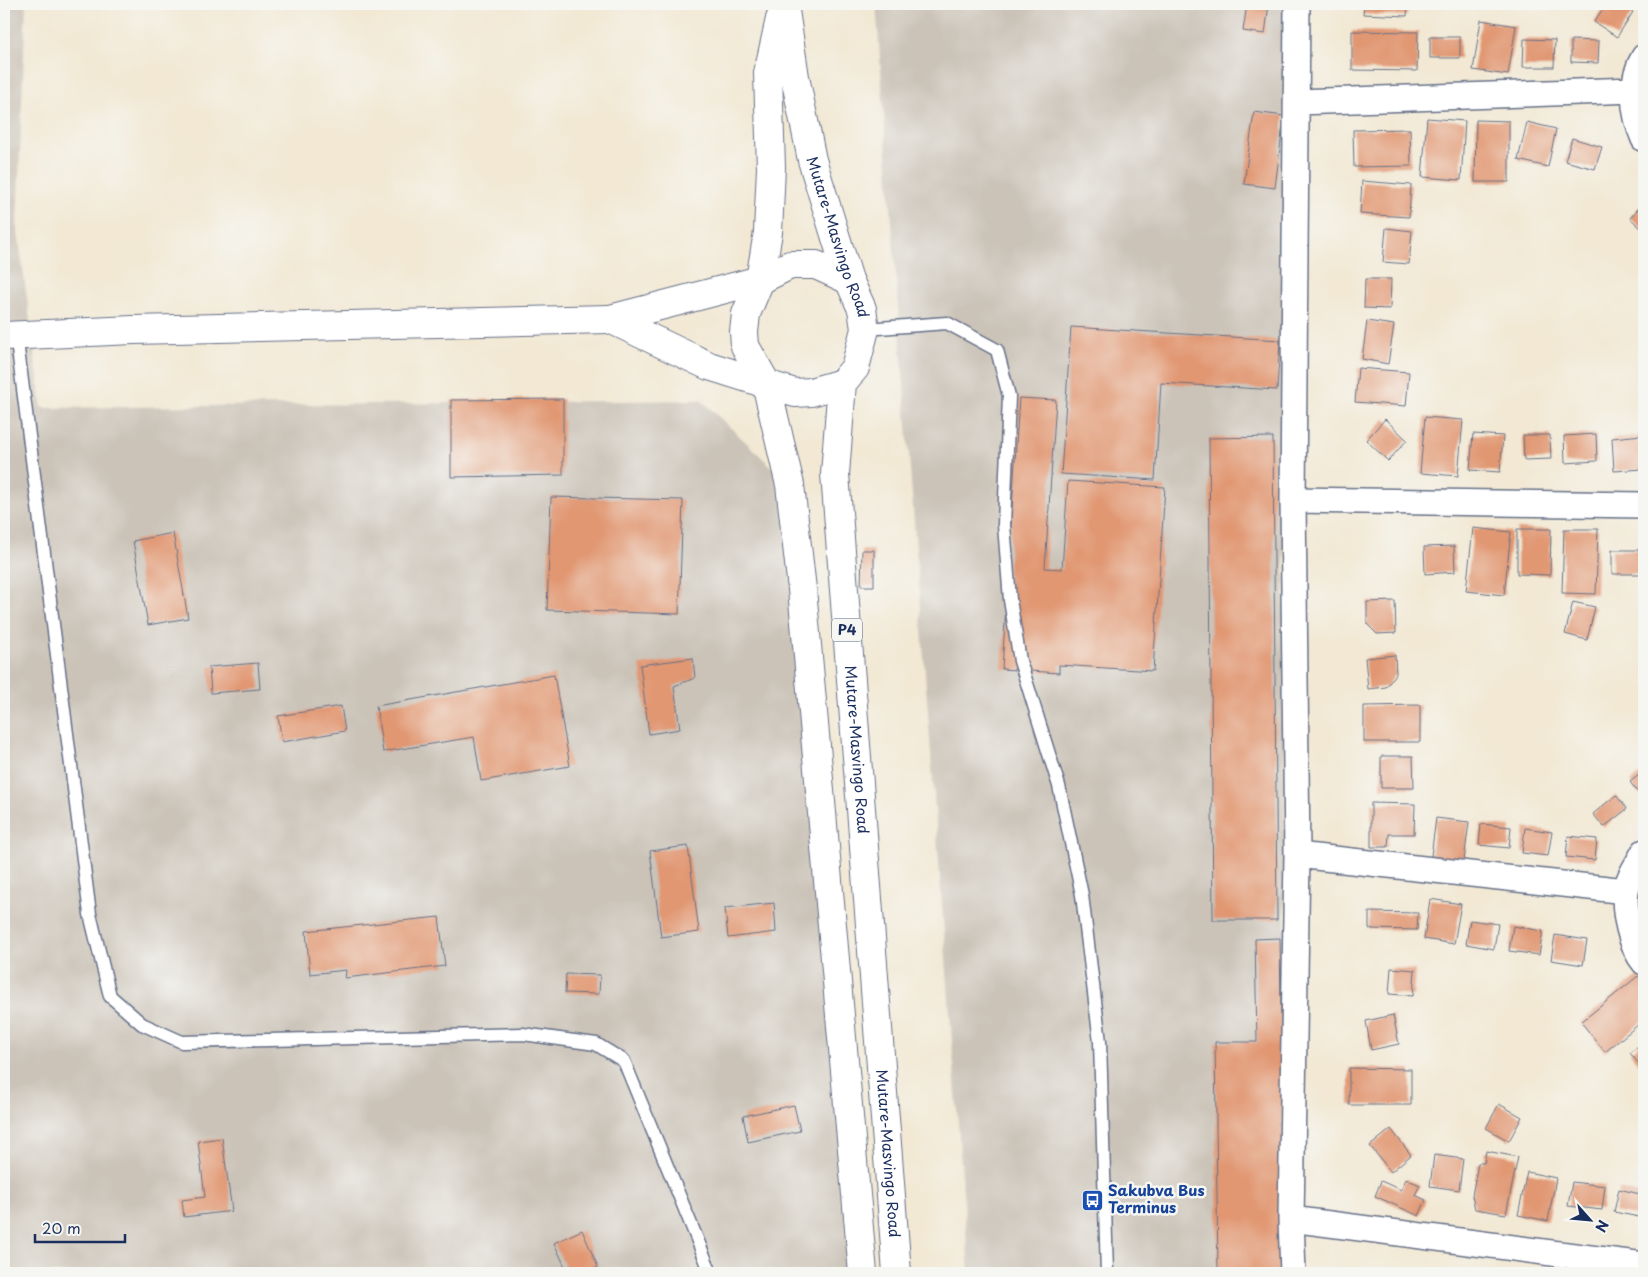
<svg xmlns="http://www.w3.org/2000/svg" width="1648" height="1277" font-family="'Playpen Sans',sans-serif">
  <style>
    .industrial { fill: #cbc3b8 }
    .building { fill: #e19772 }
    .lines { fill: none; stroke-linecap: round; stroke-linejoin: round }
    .lane-casing { stroke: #667087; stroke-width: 15 }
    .street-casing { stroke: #667087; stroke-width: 28 }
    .secondary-casing { stroke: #667087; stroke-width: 30 }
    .highway-casing { stroke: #667087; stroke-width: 30 }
    .lane { stroke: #fff; stroke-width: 12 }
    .street { stroke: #fff; stroke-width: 25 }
    .secondary { stroke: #fff; stroke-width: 28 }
    .highway { stroke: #fff; stroke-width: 28 }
    .labels { text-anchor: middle; stroke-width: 5; stroke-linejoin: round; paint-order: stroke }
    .shield { fill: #f6f6f2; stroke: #5d6b8a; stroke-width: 1 }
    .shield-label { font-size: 14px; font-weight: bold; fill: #1b2f5e }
    .street-label { font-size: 15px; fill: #1b2f5e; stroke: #f6f6f2 }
    .transit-label { font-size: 15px; font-weight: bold; fill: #164399; stroke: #f6f6f2; text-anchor: start }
  </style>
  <rect width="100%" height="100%" fill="#f6f6f2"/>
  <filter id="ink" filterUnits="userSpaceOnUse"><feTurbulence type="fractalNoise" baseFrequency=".02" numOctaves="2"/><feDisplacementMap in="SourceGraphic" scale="10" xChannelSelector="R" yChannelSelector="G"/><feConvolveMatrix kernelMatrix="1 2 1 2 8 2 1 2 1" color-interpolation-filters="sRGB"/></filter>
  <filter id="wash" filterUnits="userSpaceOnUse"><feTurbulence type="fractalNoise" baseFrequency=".0096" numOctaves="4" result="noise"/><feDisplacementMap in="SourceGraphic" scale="20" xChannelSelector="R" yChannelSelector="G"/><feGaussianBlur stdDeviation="1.12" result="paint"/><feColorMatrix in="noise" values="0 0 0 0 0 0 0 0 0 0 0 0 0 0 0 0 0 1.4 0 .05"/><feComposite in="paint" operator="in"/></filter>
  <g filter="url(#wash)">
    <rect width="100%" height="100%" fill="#f2e8d3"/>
    <path class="industrial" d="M4,4H26L17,225L42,408L701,400L786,480L867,1273H4Z
      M876,4H1284L1285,1273H969Z"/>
    <g id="blocks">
      <path class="building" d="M1247,4H1269L1265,34L1243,31Z
        M1364,4H1408L1407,16L1363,14Z
        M1606,4H1620L1633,12L1617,37L1594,22Z
        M1481,20L1516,26L1508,75L1473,70Z
        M1352,31L1418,32L1417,71L1352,70Z
        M1430,37H1460V58H1430Z
        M1524,39L1555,40L1554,67H1523Z
        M1571,40L1599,41L1598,63L1571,62Z
        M1254,112L1284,116L1275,188L1244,184Z
        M1427,118L1465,121L1461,180L1422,177Z
        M1476,120L1509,121V182H1475Z
        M1527,122L1556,129L1548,167L1518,160Z
        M1410,129L1411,166L1354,167L1353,130Z
        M1572,138L1602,147L1595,169L1565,161Z
        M1362,181L1411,185L1409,217L1360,214Z
        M1642,204L1644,207V231L1630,218Z
        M1386,228L1412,231L1409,264L1383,262Z
        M1365,279H1391L1390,309L1364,308Z
        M1367,321L1394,325L1388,364L1362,359Z
        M1071,327L1280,340L1277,390L1161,383L1155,480L1061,474Z
        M1358,368L1409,372L1406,406L1355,402Z
        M1019,398L1056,400L1045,568L1062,569L1068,481L1165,487L1153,671L1059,665V673L1002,669Z
        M563,399V475L451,477V400Z
        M1425,417L1463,420L1458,476L1420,473Z
        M1385,419L1407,440L1388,461L1366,440Z
        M1473,434L1503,436L1500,472L1470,470Z
        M1596,434L1597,461L1565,463L1564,436Z
        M1523,435H1550L1551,459L1524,460Z
        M1642,435L1644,469L1614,471L1612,438Z
        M1273,437L1277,920H1213L1209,438Z
        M551,497L683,500L679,614L547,610Z
        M1473,528L1511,532L1504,595L1466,591Z
        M1517,529H1551L1550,575L1517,574Z
        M1564,529H1598L1596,594L1562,593Z
        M173,533L188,618L148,625L133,541Z
        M1454,546L1455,572L1425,574L1424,547Z
        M862,550H874V586H861Z
        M1612,550H1644V574H1612Z
        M1395,601L1396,633L1377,634L1367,624V602Z
        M1573,602L1595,607L1587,640L1565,634Z
        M1395,655L1396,674L1386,687L1368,689L1365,658Z
        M693,658L695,678L674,686L680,729L649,734L640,665Z
        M258,663L260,689L211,693L209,667Z
        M554,675L570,766L481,781L474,737L383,752L376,706Z
        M1420,705V742H1364V706Z
        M341,706L345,731L282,742L278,716Z
        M1381,756H1413L1414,788H1381Z
        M1644,771V789L1639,794L1630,782Z
        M1616,795L1627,809L1604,827L1593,814Z
        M1371,803L1415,804L1414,834H1389L1388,847H1371Z
        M1436,818L1469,822L1464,861L1431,856Z
        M1481,824L1511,827L1509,848L1479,845Z
        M1525,828L1552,832L1548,856L1522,853Z
        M1568,836L1597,839L1595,860L1566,857Z
        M688,846L699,932L661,937L650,851Z
        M1430,899L1461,904L1454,944L1424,939Z
        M774,903L776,932L728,938L725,908Z
        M1369,912L1418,913L1417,930L1369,929Z
        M439,917L445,966L345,978L346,970L310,974L306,931Z
        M1470,920L1498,924L1494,949L1466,944Z
        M1513,926L1543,931L1539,955L1509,951Z
        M1555,935L1587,940L1583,965L1551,960Z
        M1280,938L1285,1271L1218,1273L1215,1042H1257L1255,939Z
        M1391,968L1415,970L1413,996L1389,994Z
        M566,974L600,975L599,994L565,993Z
        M1638,976L1644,984V1020L1605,1052L1581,1022Z
        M1393,1015L1399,1044L1371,1050L1366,1021Z
        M1644,1041V1070L1630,1053Z
        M1349,1068L1411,1069V1105H1349Z
        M1499,1104L1522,1117L1509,1141L1486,1128Z
        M794,1105L800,1131L748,1142L743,1116Z
        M1391,1129L1411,1155L1391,1172L1370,1146Z
        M222,1138L232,1211L184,1217L182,1200L205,1197L198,1141Z
        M1486,1151L1518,1157L1506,1214L1475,1209L1472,1196L1478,1163H1484Z
        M1434,1155L1463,1159L1459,1190L1430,1186Z
        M1527,1172L1556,1178L1548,1221L1518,1215Z
        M1406,1179L1420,1185L1415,1195L1426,1200L1419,1216L1375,1196L1381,1181L1401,1190Z
        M1572,1182L1605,1186L1602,1210L1568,1206Z
        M1619,1189L1644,1195V1218L1614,1212Z
        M582,1230L598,1267L586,1273H568L554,1243Z
        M477,1268L478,1273H459V1272Z"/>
    </g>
  </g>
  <g filter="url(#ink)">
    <use href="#blocks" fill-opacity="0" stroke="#667087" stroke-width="1"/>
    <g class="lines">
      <defs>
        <path id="lane" d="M865,329L947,323L997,350L1009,396L1004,525L1010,600L1020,661L1059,786L1082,895L1100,1042L1107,1273
          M16,334L90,914L110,996L142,1024L182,1042L523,1034L596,1044L624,1061L711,1273"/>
        <path id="street" d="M1644,57C1629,81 1633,114 1644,139
          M1297,102L1634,90
          M1293,500L1644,505
          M1644,852C1638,864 1628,877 1626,891C1623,911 1631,947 1644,962
          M1297,855L1626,891
          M1291,1219L1644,1265
          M1293,1273L1291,1219L1297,855L1293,500L1297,4"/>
        <path id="secondary" d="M4,336L133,330L610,319"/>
        <g id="highway">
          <path id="s1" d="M784,4L795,77L812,160L849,280L862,309L865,329L855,368L842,383L835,474L897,1273"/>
          <path d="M780,19L768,73L771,168L768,232L760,280L746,314L744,332L745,346L766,383L790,485L802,589L863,1273"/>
          <path d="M610,319L760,280L790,265H816L849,280"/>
          <path d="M610,319L709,366L795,393L811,392L842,383"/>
        </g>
      </defs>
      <use href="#lane" class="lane-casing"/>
      <use href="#street" class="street-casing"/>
      <use href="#secondary" class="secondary-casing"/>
      <use href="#highway" class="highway-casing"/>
      <use href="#lane" class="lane"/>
      <use href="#street" class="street"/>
      <use href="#secondary" class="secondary"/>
      <use href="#highway" class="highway"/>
    </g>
  </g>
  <defs>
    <symbol id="bus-square" viewBox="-11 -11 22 22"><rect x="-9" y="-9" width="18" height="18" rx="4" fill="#1a4fb4" stroke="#f6f6f2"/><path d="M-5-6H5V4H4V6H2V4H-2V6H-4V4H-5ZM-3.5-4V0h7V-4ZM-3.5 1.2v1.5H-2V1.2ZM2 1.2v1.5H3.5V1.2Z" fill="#fff"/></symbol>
  </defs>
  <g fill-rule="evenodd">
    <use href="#bus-square" x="1080" y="1188" width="25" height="25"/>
  </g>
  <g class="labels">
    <rect class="shield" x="832" y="618.5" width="30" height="23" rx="4"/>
    <g class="shield-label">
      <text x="847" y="635">P4</text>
    </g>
    <g class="street-label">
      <text dy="5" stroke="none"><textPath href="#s1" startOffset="240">Mutare-Masvingo Road</textPath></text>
      <text dy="5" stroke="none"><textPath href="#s1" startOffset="764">Mutare-Masvingo Road</textPath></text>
      <text dy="5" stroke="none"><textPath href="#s1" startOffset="1169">Mutare-Masvingo Road</textPath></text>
    </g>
    <g class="transit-label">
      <text x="1108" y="1196">Sakubva Bus<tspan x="1108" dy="17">Terminus</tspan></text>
    </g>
  </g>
  <rect width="1648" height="1277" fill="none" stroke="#f6f6f2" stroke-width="20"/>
  <g transform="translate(1590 1220) rotate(117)" stroke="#f6f6f2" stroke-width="4" paint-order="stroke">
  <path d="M0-4L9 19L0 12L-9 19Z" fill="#1b2f5e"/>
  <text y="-8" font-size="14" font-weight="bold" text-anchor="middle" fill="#1b2f5e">N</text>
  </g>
  <path d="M35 1234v8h90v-8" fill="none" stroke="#1b2f5e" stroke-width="2.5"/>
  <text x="42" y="1234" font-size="15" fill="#1b2f5e" stroke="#f6f6f2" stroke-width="4" paint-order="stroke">20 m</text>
</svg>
